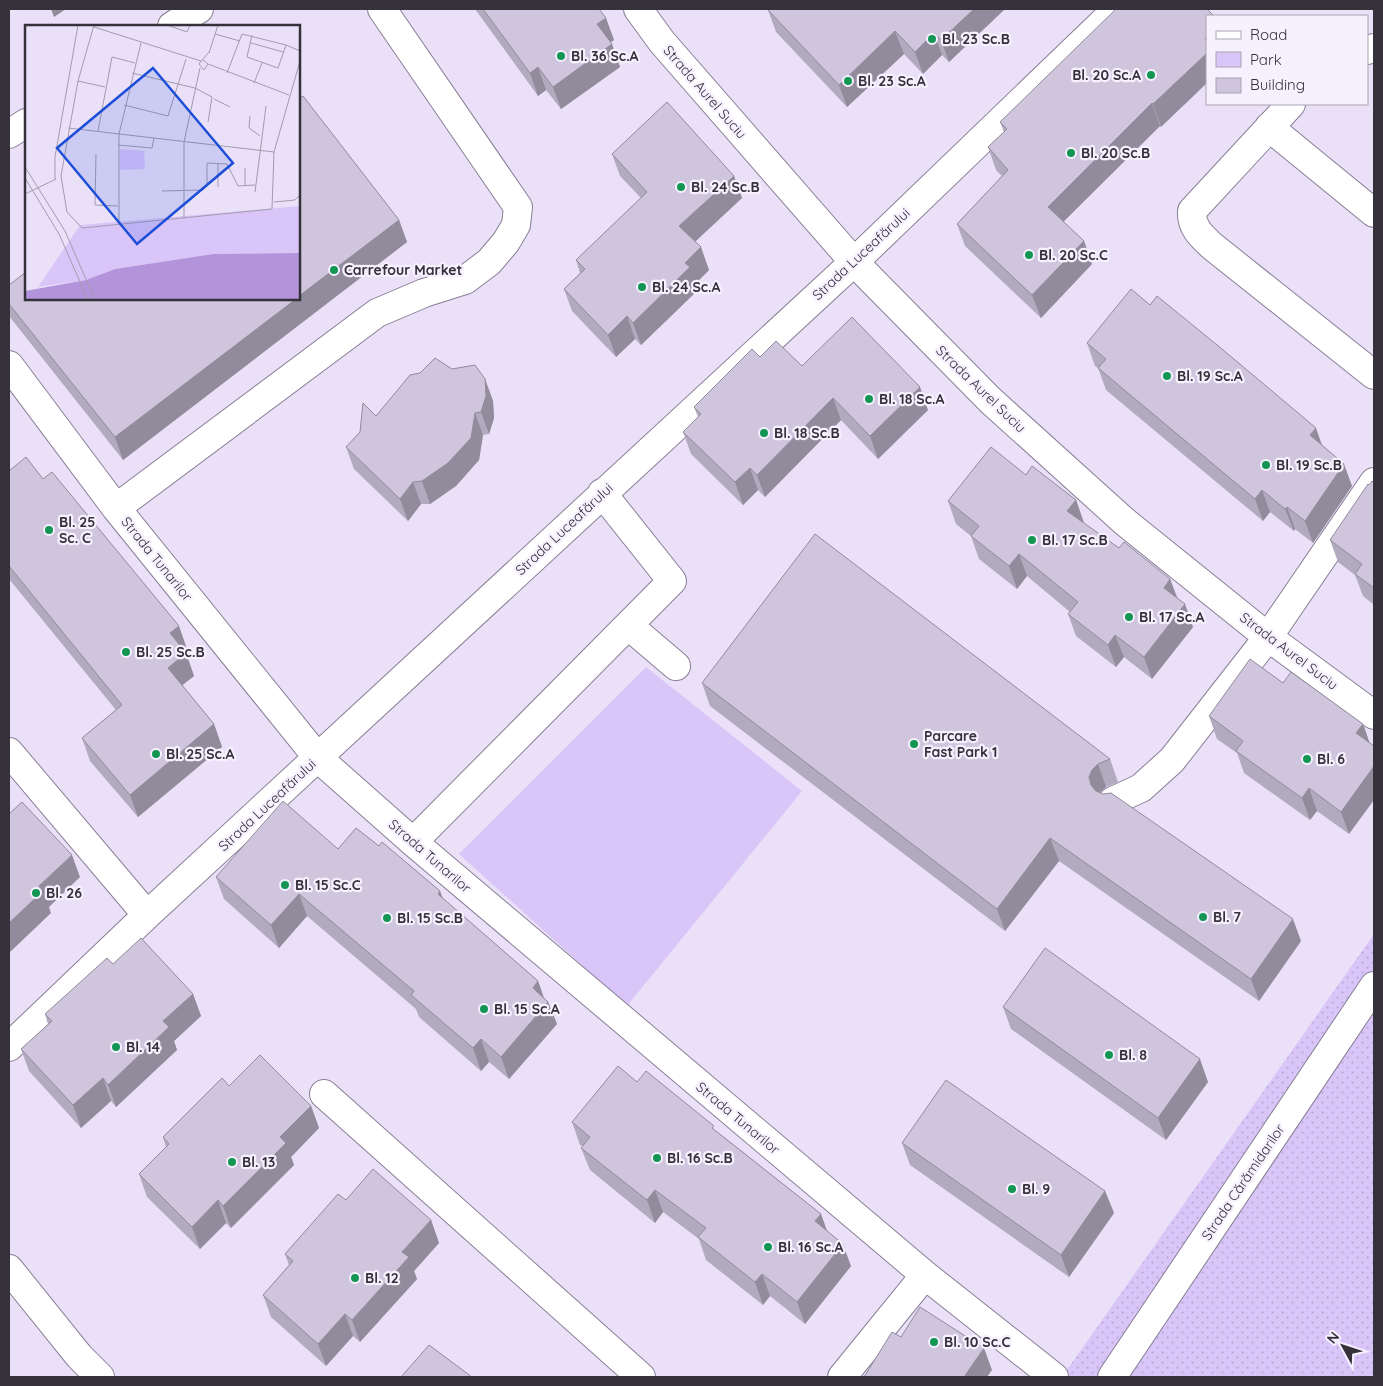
<svg xmlns="http://www.w3.org/2000/svg" width="1383" height="1386" font-family="Quicksand,sans-serif">
  <style>
    .grass { fill: url(#grass-dots) }
    .park { fill: #dac5f9 }
    .lines { fill: none; stroke-linecap: round; stroke-linejoin: round }
    .minor-casing { stroke: #887f95; stroke-width: 30 }
    .minor { stroke: #fff; stroke-width: 28 }
    .wall { fill: #b2aabf }
    .shaded-wall { fill: #918b9b }
    .building { fill: #cfc6de; stroke: #918b9b }
    .poi-dot { fill: #139553; stroke: #f6f0ff; stroke-width: 2 }
    .labels { text-anchor: middle; stroke-width: 4.5; stroke-linejoin: round; paint-order: stroke }
    .poi-label { font-size: 14px; font-weight: bold; fill: #35313b; stroke: #f6f0ff; text-anchor: start }
    .street-label { font-size: 14px; fill: #35313b; stroke: #f6f0ff }
    .inset-road { fill: none; stroke: #a29bad; stroke-width: 1 }
    .view { fill: #1d4ed8; fill-opacity: 0.15; stroke: #1d4ed8; stroke-width: 2.5 }
    .inset-edge { fill: none; stroke: #35313b; stroke-width: 2.5 }
  </style>
  <defs>
    <pattern id="grass-dots" width="8" height="8" patternUnits="userSpaceOnUse" patternTransform="scale(1.25)"><rect width="8" height="8" fill="#dac5f9"/><path d="M2 2h.1M6 6h.1" fill="none" stroke="#bcaad6" stroke-width="1.8" stroke-linecap="round"/></pattern>
  </defs>
  <rect width="100%" height="100%" fill="#eae1f9"/>
  <path class="grass" d="M1374,934V1377H1062Z"/>
  <path class="park" d="M646,667L802,791L627,1006L459,854Z"/>
  <g class="lines">
    <defs>
      <path id="minor" d="M638,9L662,42L854,262L990,400L1125,522L1268,637L1374,715
        M172,26L199,9
        M1367,50L1374,48
        M1291,104L1192,211C1191,227 1201,236 1212,246L1374,375
        M1269,127L1374,213
        M9,134L26,123
        M9,365L116,508L318,758L413,842L925,1275L1054,1377
        M116,508L377,313L424,293L465,280L489,262L506,242L516,225L518,207L382,9
        M629,626L676,666
        M9,752L147,915
        M1113,801L1141,788L1172,760L1268,637L1374,482
        M413,842L672,581L602,493
        M9,1047L147,915L854,262L1117,9
        M324,1094L641,1377
        M9,1269L79,1356L100,1377
        M842,1377L925,1275
        M1112,1377L1374,986"/>
    </defs>
    <use href="#minor" class="minor-casing"/>
    <use href="#minor" class="minor"/>
  </g>
  <path class="wall" d="M475,9H599L614,40L610,42L620,67L561,109L546,90L538,96Z
    M769,9H1005L949,62L942,55L923,74L904,54L847,107L776,32L768,10Z
    M1207,9L1161,127L1160,126L1063,222L1084,241L1092,264L1041,318L965,246L957,224L1002,176L996,170L988,147L1004,132L1000,122Z
    M612,154L734,176L742,198L695,242L709,270L696,283L698,290L641,345L635,339L616,357L572,311L564,289L580,273L576,260L641,198L620,176Z
    M399,220L407,242L123,460L9,316V285Z
    M1150,305L1322,445L1352,486L1313,543L1295,529L1294,531L1270,512L1263,521L1106,390L1098,368L1095,366L1087,343Z
    M760,357L802,366L928,410L878,459L841,420L765,497L758,490L743,505L691,454L683,432L698,417L694,407Z
    M452,369L485,379L493,401L494,418L489,434L483,435L479,460L456,486L430,504H421L408,521L354,469L346,447L376,416Z
    M9,471L43,479L187,649L184,651L186,653L194,676L182,685L214,724L222,747L138,817L90,761L82,738L116,710L9,579Z
    M1026,475L1076,500L1084,523L1119,548L1170,579L1178,599L1193,627L1152,679L1124,657L1116,667L1076,636L1068,614L1070,612L1027,576L1017,589L979,559L971,536L956,524L948,501Z
    M1374,483V605L1363,596L1355,575L1338,562L1330,540Z
    M702,683L1110,759L1118,782L1106,787L1100,793L1301,941L1259,1001L1059,861L1005,931L710,706Z
    M1283,683L1363,724L1369,742L1349,834L1317,811L1310,820L1244,773L1237,753L1217,739L1209,716Z
    M338,849L443,899L538,981L544,998L548,1002L557,1024L509,1079L489,1062L481,1071L419,1017L416,1009L307,916L279,948L224,899L216,877Z
    M113,964L193,994L201,1016L174,1041L177,1050L116,1107L111,1101L81,1128L29,1071L21,1049L48,1024L45,1014Z
    M1003,1007L1208,1082L1166,1140L1011,1029Z
    M637,1082L715,1130L821,1214L827,1231L851,1266L805,1324L770,1296L763,1305L706,1260L699,1239L663,1212L655,1223L590,1170L581,1148L583,1146L580,1145L572,1122Z
    M229,1086L311,1106L319,1128L291,1157L294,1165L231,1228L226,1223L200,1249L147,1197L139,1174L166,1147L163,1137Z
    M902,1143L1105,1191L1114,1213L1069,1277L910,1165Z
    M346,1200L431,1220L439,1243L414,1271L417,1279L360,1342L353,1336L326,1366L271,1317L263,1295L289,1265L285,1254Z"/>
  <path class="shaded-wall" d="M51,9H66L54,17Z
    M974,9H1005L949,62L941,40Z
    M606,18L614,40L605,46L597,24Z
    M895,31L904,54L847,107L839,85Z
    M934,33L942,55L923,74L915,52Z
    M612,44L620,67L561,109L553,87Z
    M1207,53V83L1161,127L1153,104Z
    M538,67L546,90L538,96L530,73Z
    M1152,103L1160,126L1056,229L1048,207Z
    M734,176L742,198L687,249L679,226Z
    M399,220L407,242L123,460L115,437L296,299H299V296Z
    M1084,241L1092,264L1041,318L1032,295Z
    M701,247L709,270L696,283L698,290L641,345L633,323L685,263Z
    M627,316L635,339L616,357L608,335Z
    M485,379L493,401L494,418L489,434L481,412Z
    M920,387L928,410L878,459L870,436Z
    M833,398L841,420L765,497L757,475Z
    M475,413L483,435L479,460L456,486L430,504L422,481Z
    M1316,428L1324,451L1310,435Z
    M1344,464L1352,486L1313,543L1305,521Z
    M750,468L758,490L743,505L735,482Z
    M413,482L421,504L408,521L400,499Z
    M1262,490L1270,512L1263,521L1255,499Z
    M1076,500L1084,523L1067,511Z
    M1287,507L1295,529L1294,531L1285,509Z
    M1019,554L1027,576L1017,589L1009,566Z
    M1170,579L1178,601L1164,588Z
    M1185,604L1193,627L1152,679L1144,657Z
    M179,626L187,649L178,656L170,633Z
    M1115,635L1124,657L1116,667L1108,645Z
    M186,653L194,676L176,690L168,668Z
    M214,724L222,747L138,817L130,795Z
    M1363,724L1371,747L1356,733Z
    M1098,764L1106,787L1100,792L1098,799L1091,785L1089,777L1092,770Z
    M1374,766V800L1349,834L1341,812Z
    M1309,788L1317,811L1310,820L1302,798Z
    M1050,838L1059,861L1005,931L997,909Z
    M72,855L80,877L49,907L51,913L9,953V923L39,886Z
    M440,891L449,914L438,894Z
    M299,894L307,916L279,948L271,925Z
    M1293,919L1301,941L1259,1001L1251,979Z
    M538,981L546,1004L533,988Z
    M193,994L201,1016L174,1041L177,1050L116,1107L108,1085L163,1021Z
    M548,1002L557,1024L509,1079L501,1057Z
    M481,1039L489,1062L481,1071L473,1048Z
    M1200,1059L1208,1082L1166,1140L1158,1118Z
    M103,1078L111,1101L81,1128L73,1105Z
    M311,1106L319,1128L291,1157L294,1165L231,1228L223,1206L280,1137Z
    M655,1190L663,1212L655,1223L647,1200Z
    M1105,1191L1114,1213L1069,1277L1061,1255Z
    M218,1200L226,1223L200,1249L192,1227Z
    M821,1214L829,1237L815,1221Z
    M431,1220L439,1243L414,1271L417,1279L360,1342L352,1320L402,1252Z
    M843,1244L851,1266L805,1324L797,1302Z
    M762,1274L770,1296L763,1305L755,1282Z
    M345,1314L353,1336L326,1366L318,1344Z
    M984,1348L992,1370L987,1377H964Z"/>
  <path class="building" d="M483,9H599L606,18L597,24L612,44L553,87L538,67L530,73Z
    M769,9H974L941,40L934,33L915,52L895,31L839,85L768,10Z
    M1116,9H1207L1214,16H1207V37L1205,39L1207,41V53L1153,104L1152,103L1048,207L1084,241L1032,295L957,224L1008,170L988,147L1007,129L1000,122Z
    M303,96L399,220L299,296V99Z
    M667,102L734,176L679,226L701,247L685,263L690,267L633,323L627,316L608,335L564,289L585,269L576,260L647,192L612,154Z
    M26,272V299H296L115,437L9,304V285Z
    M1131,289L1150,305L1157,296L1222,349L1316,428L1310,435L1344,464L1305,521L1287,507L1285,509L1262,490L1255,499L1098,368L1106,359L1087,343Z
    M852,317L920,387L870,436L833,398L757,475L750,468L735,482L683,432L701,414L694,407L752,349L760,357L776,341L802,366Z
    M435,358L452,369L475,365L485,379L486,396L481,412L475,413L471,438L448,463L422,481L413,482L400,499L346,447L360,432L363,403L376,416L410,375L420,373Z
    M991,447L1026,475L1032,466L1076,500L1067,511L1119,548L1124,542L1170,579L1164,588L1185,604L1144,657L1115,635L1108,645L1068,614L1078,602L1019,554L1009,566L971,536L979,526L948,501Z
    M26,457L43,479L52,472L179,626L170,633L186,653L168,668L214,724L130,795L82,738L122,705L9,566V471Z
    M1372,481L1374,483V588L1355,574L1362,564L1330,540L1368,484L1369,485Z
    M815,534L1110,759L1098,764L1092,770L1089,777L1091,785L1096,791L1103,794L1111,793L1293,919L1251,979L1050,838L997,909L702,683Z
    M1250,659L1283,683L1291,672L1363,724L1356,733L1374,746V766L1341,812L1309,788L1302,798L1236,751L1243,741L1209,716Z
    M283,801L338,849L356,828L379,846L382,842L440,891L438,894L538,981L533,988L548,1002L501,1057L481,1039L473,1048L411,995L414,991L299,894L271,925L216,877Z
    M22,802L72,855L39,886L43,891L9,923V814Z
    M141,938L193,994L163,1021L169,1027L108,1085L103,1078L73,1105L21,1049L52,1021L45,1014L107,958L113,964Z
    M1045,948L1200,1059L1158,1118L1003,1007Z
    M260,1055L311,1106L280,1137L286,1143L223,1206L218,1200L192,1227L139,1174L169,1144L163,1137L222,1078L229,1086Z
    M618,1066L637,1082L646,1071L714,1126L712,1128L821,1214L815,1221L843,1244L797,1302L762,1274L755,1282L698,1237L706,1228L655,1190L647,1200L581,1148L590,1137L572,1122Z
    M946,1080L1105,1191L1061,1255L902,1143Z
    M373,1169L431,1220L402,1252L409,1257L352,1320L345,1314L318,1344L263,1295L293,1261L285,1254L338,1194L346,1200Z
    M920,1307L984,1348L964,1377H864L892,1332L901,1337Z
    M429,1345L472,1377H401Z"/>
  <g class="poi-dot">
    <circle cx="932" cy="39" r="5"/>
    <circle cx="561" cy="56" r="5"/>
    <circle cx="1151" cy="75" r="5"/>
    <circle cx="848" cy="81" r="5"/>
    <circle cx="1071" cy="153" r="5"/>
    <circle cx="681" cy="187" r="5"/>
    <circle cx="1029" cy="255" r="5"/>
    <circle cx="334" cy="270" r="5"/>
    <circle cx="642" cy="287" r="5"/>
    <circle cx="1167" cy="376" r="5"/>
    <circle cx="869" cy="399" r="5"/>
    <circle cx="764" cy="433" r="5"/>
    <circle cx="1266" cy="465" r="5"/>
    <circle cx="49" cy="530" r="5"/>
    <circle cx="1032" cy="540" r="5"/>
    <circle cx="1129" cy="617" r="5"/>
    <circle cx="126" cy="652" r="5"/>
    <circle cx="914" cy="744" r="5"/>
    <circle cx="156" cy="754" r="5"/>
    <circle cx="1307" cy="759" r="5"/>
    <circle cx="285" cy="885" r="5"/>
    <circle cx="36" cy="893" r="5"/>
    <circle cx="1203" cy="917" r="5"/>
    <circle cx="387" cy="918" r="5"/>
    <circle cx="484" cy="1009" r="5"/>
    <circle cx="116" cy="1047" r="5"/>
    <circle cx="1109" cy="1055" r="5"/>
    <circle cx="657" cy="1158" r="5"/>
    <circle cx="232" cy="1162" r="5"/>
    <circle cx="1012" cy="1189" r="5"/>
    <circle cx="768" cy="1247" r="5"/>
    <circle cx="355" cy="1278" r="5"/>
    <circle cx="934" cy="1342" r="5"/>
  </g>
  <g class="labels">
    <g class="poi-label">
      <text x="942" y="44">Bl. 23 Sc.B</text>
      <text x="571" y="61">Bl. 36 Sc.A</text>
      <text x="1141" y="80" text-anchor="end">Bl. 20 Sc.A</text>
      <text x="858" y="86">Bl. 23 Sc.A</text>
      <text x="1081" y="158">Bl. 20 Sc.B</text>
      <text x="691" y="192">Bl. 24 Sc.B</text>
      <text x="1039" y="260">Bl. 20 Sc.C</text>
      <text x="344" y="275">Carrefour Market</text>
      <text x="652" y="292">Bl. 24 Sc.A</text>
      <text x="1177" y="381">Bl. 19 Sc.A</text>
      <text x="879" y="404">Bl. 18 Sc.A</text>
      <text x="774" y="438">Bl. 18 Sc.B</text>
      <text x="1276" y="470">Bl. 19 Sc.B</text>
      <text x="59" y="527">Bl. 25<tspan x="59" dy="16">Sc. C</tspan></text>
      <text x="1042" y="545">Bl. 17 Sc.B</text>
      <text x="1139" y="622">Bl. 17 Sc.A</text>
      <text x="136" y="657">Bl. 25 Sc.B</text>
      <text x="924" y="741">Parcare<tspan x="924" dy="16">Fast Park 1</tspan></text>
      <text x="166" y="759">Bl. 25 Sc.A</text>
      <text x="1317" y="764">Bl. 6</text>
      <text x="295" y="890">Bl. 15 Sc.C</text>
      <text x="46" y="898">Bl. 26</text>
      <text x="1213" y="922">Bl. 7</text>
      <text x="397" y="923">Bl. 15 Sc.B</text>
      <text x="494" y="1014">Bl. 15 Sc.A</text>
      <text x="126" y="1052">Bl. 14</text>
      <text x="1119" y="1060">Bl. 8</text>
      <text x="667" y="1163">Bl. 16 Sc.B</text>
      <text x="242" y="1167">Bl. 13</text>
      <text x="1022" y="1194">Bl. 9</text>
      <text x="778" y="1252">Bl. 16 Sc.A</text>
      <text x="365" y="1283">Bl. 12</text>
      <text x="944" y="1347">Bl. 10 Sc.C</text>
    </g>
    <g class="street-label">
      <text transform="translate(705 92) rotate(49)" y="5">Strada Aurel Suciu</text>
      <text transform="translate(861 254) rotate(-43)" y="5">Strada Luceafărului</text>
      <text transform="translate(981 389) rotate(44)" y="5">Strada Aurel Suciu</text>
      <text transform="translate(564 529) rotate(-43)" y="5">Strada Luceafărului</text>
      <text transform="translate(157 559) rotate(51)" y="5">Strada Tunarilor</text>
      <text transform="translate(1289 651) rotate(37)" y="5">Strada Aurel Suciu</text>
      <text transform="translate(267 805) rotate(-43)" y="5">Strada Luceafărului</text>
      <text transform="translate(430 856) rotate(41)" y="5">Strada Tunarilor</text>
      <text transform="translate(738 1118) rotate(40)" y="5">Strada Tunarilor</text>
      <text transform="translate(1243 1182) rotate(-56)" y="5">Strada Cărămidarilor</text>
    </g>
  </g>
  <g transform="translate(25 25)">
    <rect width="275" height="275" fill="#eae1f9"/>
    <path d="M275,181V228L188,229L90,244L61,255L13,262L55,200Z" fill="#dac5f9"/>
    <path d="M95,124L119,126L120,144L95,145Z" fill="#dac5f9"/>
    <path d="M275,228V275H0V266L61,255L90,244L188,229Z" fill="#b394db"/>
    <path class="inset-road" d="M69,0L53,56L36,151L42,187L57,203L247,184L249,127L275,36M142,0L162,7L165,0M69,2L176,36M190,9L215,16M227,10L222,32L253,43L261,20L275,26M226,18L258,27M184,28L193,0M178,35L183,39L179,45L174,39L184,27M183,39L264,70M107,48L170,63L187,72L183,97M202,48L217,9L261,20M53,56L80,62M229,58L237,38M189,74L205,82M99,80L143,91L161,34M225,91L224,103L235,111M43,103L249,127M73,106L87,32L110,38M93,120L127,123L129,113M71,129L70,180L93,181M193,138V162M0,142L40,206L70,275M220,143V161M0,153L34,209L63,275M30,154V132L53,0M137,166L178,165L182,161V138L202,139L213,161L230,160M230,167L241,81M0,169L31,154M249,177L270,175L275,170M159,193V117L175,43M94,200V109L116,18"/>
    <path class="view" d="M128,43L208,138L112,219L32,123Z"/>
    <rect width="275" height="275" class="inset-edge"/>
  </g>
  <rect width="1383" height="1386" fill="none" stroke="#35313b" stroke-width="20"/>
  <rect x="1206" y="15" width="162" height="90" fill="#f6f0ff" stroke="#a9a4b1"/>
  <rect x="1216" y="31" width="25" height="8" fill="#ffffff" stroke="#a9a4b1"/>
  <text x="1250" y="40" font-size="15" fill="#35313b">Road</text>
  <rect x="1216" y="52" width="25" height="15" fill="#dac5f9" stroke="#a9a4b1"/>
  <text x="1250" y="65" font-size="15" fill="#35313b">Park</text>
  <rect x="1216" y="78" width="25" height="15" fill="#cfc6de" stroke="#a9a4b1"/>
  <text x="1250" y="90" font-size="15" fill="#35313b">Building</text>
  <g transform="translate(1343 1346) rotate(310)" stroke="#f6f0ff" stroke-width="4" paint-order="stroke">
  <path d="M0-4L9 19L0 12L-9 19Z" fill="#35313b"/>
  <text y="-8" font-size="14" font-weight="bold" text-anchor="middle" fill="#35313b">N</text>
  </g>
</svg>
